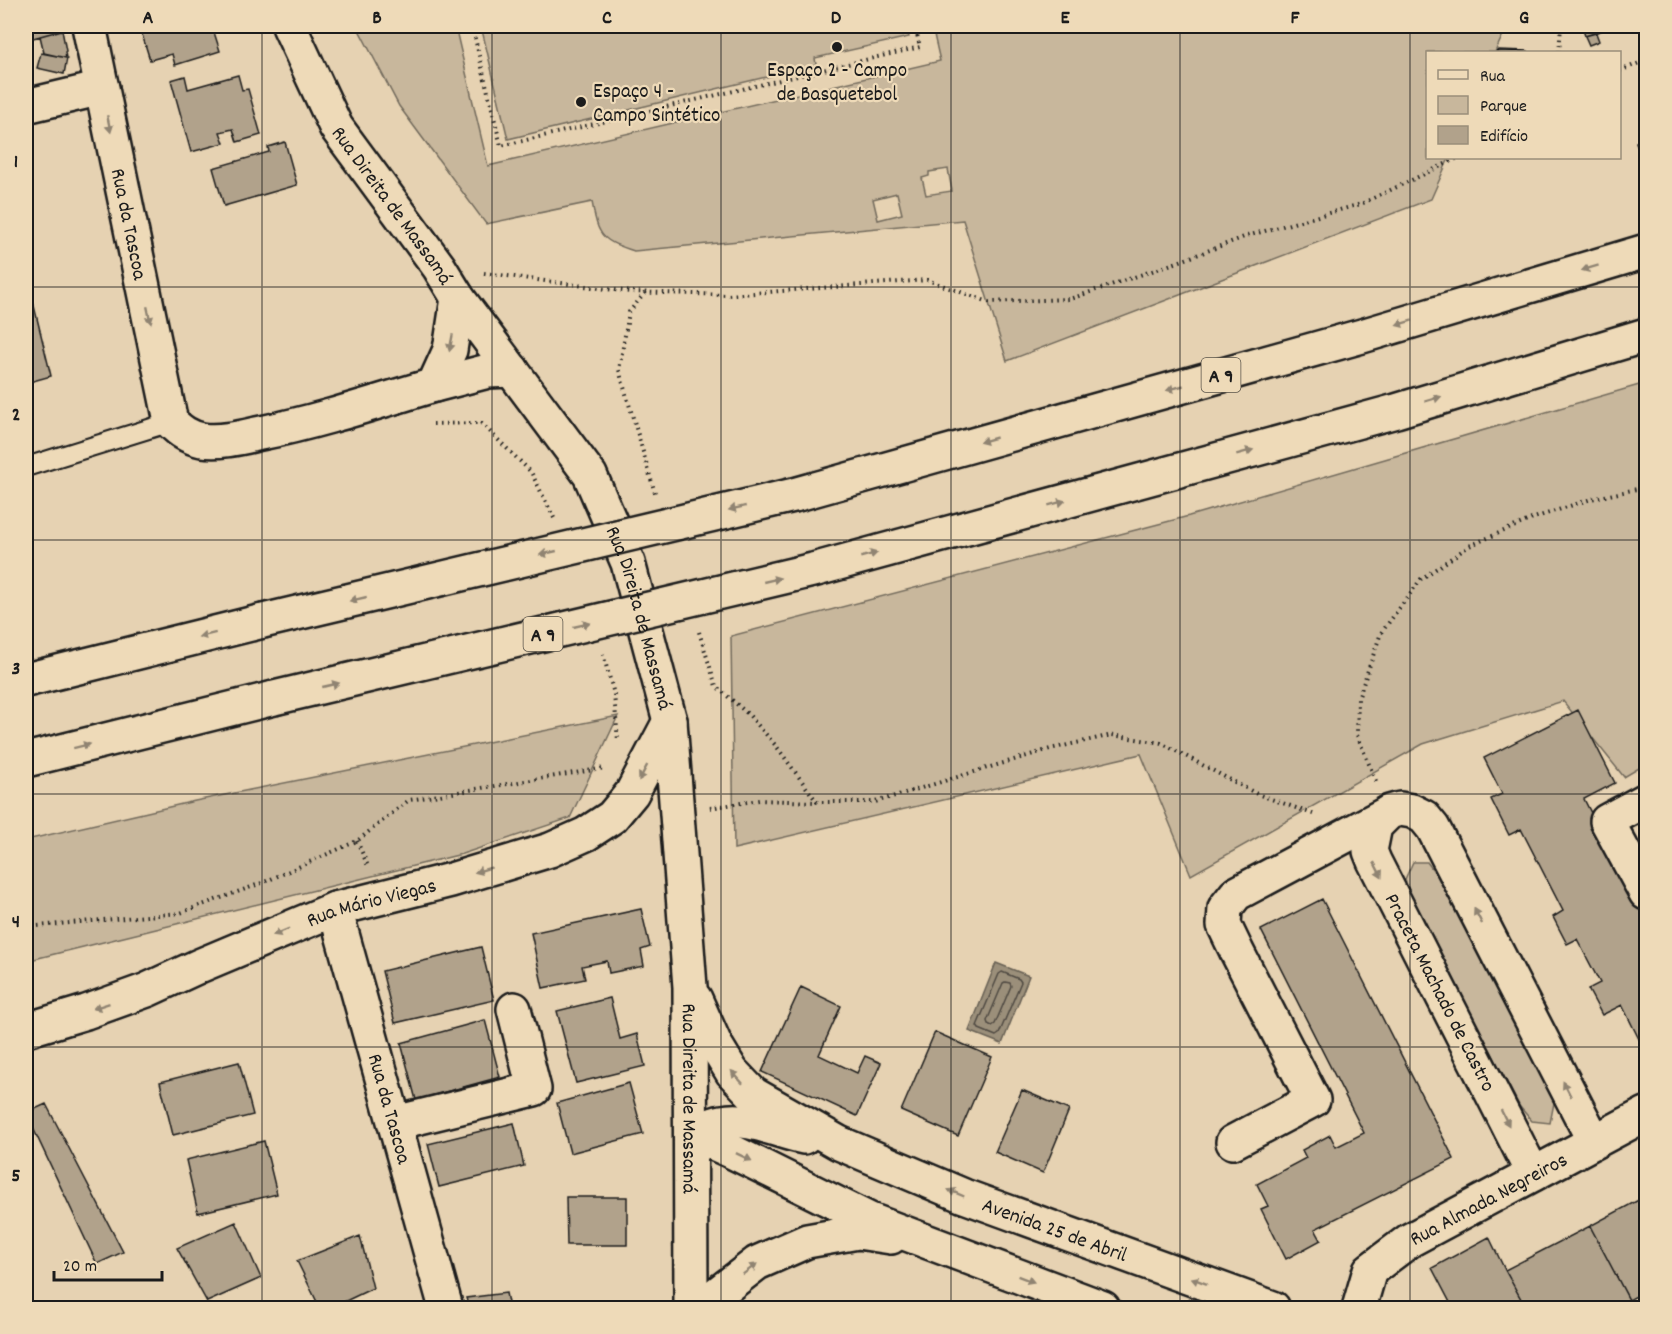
<svg xmlns="http://www.w3.org/2000/svg" width="1672" height="1334" font-family="Dekko,sans-serif">
  <style>
    .green { fill: #c8b79c; stroke: #726a5c; stroke-width: 1.5; fill-rule: evenodd }
    .water { fill: #9b8f7a; stroke: #686154; stroke-width: 1.5 }
    .lines { fill: none; stroke-linecap: round; stroke-linejoin: round }
    .shore { stroke: #4f4a42; stroke-width: 1.5 }
    .building { fill: #b1a28b; stroke: #1c1c1c; stroke-width: 1.5 }
    .lane-casing { stroke: #1c1c1c; stroke-width: 22 }
    .street-casing { stroke: #1c1c1c; stroke-width: 38 }
    .secondary-casing { stroke: #1c1c1c; stroke-width: 38 }
    .highway-casing { stroke: #1c1c1c; stroke-width: 38 }
    .path { stroke: #1c1c1c; stroke-width: 4; stroke-dasharray: 1.5 4.5; stroke-linecap: butt }
    .lane { stroke: #eedab8; stroke-width: 18 }
    .street { stroke: #eedab8; stroke-width: 33 }
    .secondary { stroke: #eedab8; stroke-width: 33 }
    .highway { stroke: #eedab8; stroke-width: 33 }
    .highway-bridge-casing { stroke: #1c1c1c; stroke-width: 38; stroke-linecap: butt }
    .highway-bridge { stroke: #eedab8; stroke-width: 33 }
    .oneway { fill: #908472 }
    .grid { fill: none; stroke: #1c1c1c; stroke-width: 1.5; stroke-opacity: 0.55 }
    .poi-dot { fill: #1c1c1c; stroke: #eedab8; stroke-width: 2 }
    .labels { text-anchor: middle; stroke-width: 4.5; stroke-linejoin: round; paint-order: stroke }
    .shield { fill: #eedab8; stroke: #5b554b; stroke-width: 1.5 }
    .shield-label { font-size: 20px; font-weight: bold; fill: #1c1c1c }
    .poi-label { font-size: 21px; fill: #1c1c1c; stroke: #eedab8 }
    .street-label { font-size: 21px; fill: #1c1c1c; stroke: #eedab8 }
    .neatline { fill: none; stroke: #1c1c1c; stroke-width: 2 }
    .grid-label { font-size: 20px; text-anchor: middle; font-weight: bold; fill: #1c1c1c }
  </style>
  <rect width="100%" height="100%" fill="#e6d2b2"/>
  <filter id="ink" filterUnits="userSpaceOnUse"><feTurbulence type="fractalNoise" baseFrequency=".0167" numOctaves="2"/><feDisplacementMap in="SourceGraphic" scale="12" xChannelSelector="R" yChannelSelector="G"/><feConvolveMatrix kernelMatrix="1 2 1 2 8 2 1 2 1" color-interpolation-filters="sRGB"/></filter>
  <g filter="url(#ink)">
    <path class="green" d="M357,26H455L488,166L940,61L932,26H1507L1495,52H1428V158H1449L1431,199L1007,361L963,220L634,251C623,247 606,243 600,231C595,223 594,211 592,202L486,224L399,106ZM948,169L952,191L926,195L922,178L929,176V172ZM897,193L902,214L878,220L873,199Z
      M481,26H906L909,37L815,58L816,65L508,139Z
      M1646,383V764L1624,777L1563,701L1423,744L1191,875L1141,754L734,849L731,636L1189,516Z
      M618,716L570,818L462,854L26,961V840L195,801Z
      M1413,862H1427L1442,882L1550,1088L1554,1103L1550,1123L1532,1121L1520,1107L1411,899L1405,879Z"/>
    <path class="water" d="M996,963L1029,976L1002,1044L969,1031Z"/>
    <g class="lines">
      <path class="shore" d="M1002,972L1019,979L1021,982L999,1034L996,1036L979,1029L977,1026L999,974Z
        M1005,982L1010,983L1011,986L995,1024L992,1026L988,1024L987,1021L1003,983Z"/>
    </g>
    <path class="building" d="M26,26H61L62,30L26,40Z
      M148,26H212L220,51L175,65L172,54L150,60L141,31L149,29Z
      M1582,26H1602L1603,30L1585,36Z
      M62,30L66,51L65,52L66,58L44,53L40,36Z
      M1596,33L1599,41L1589,45L1585,36Z
      M1498,50L1528,51V52H1496Z
      M41,53L67,58L64,74L37,68Z
      M238,75L242,90L248,89L261,135L237,142L233,129L220,132L224,143L191,152L171,80L185,76L188,89Z
      M1646,139V159L1642,161L1636,142Z
      M285,142L297,185L224,206L213,168L269,152L268,147Z
      M26,273L51,376L26,383Z
      M1578,710L1615,783L1584,799L1646,922V1035L1639,1039L1622,1005L1602,1015L1588,989L1600,983L1577,939L1567,944L1553,917L1563,911L1521,829L1509,835L1491,799L1502,794L1484,758Z
      M1322,899L1454,1159L1315,1229L1321,1240L1286,1259L1261,1209L1268,1206L1257,1184L1306,1158L1302,1150L1330,1135L1336,1147L1364,1133L1261,930Z
      M641,909L650,947L641,950L644,966L609,973L607,961L582,966L585,979L543,988L531,933Z
      M481,947L494,1000L395,1023L382,971Z
      M801,987L841,1006L819,1055L857,1073L865,1056L881,1063L857,1116L762,1072Z
      M610,998L620,1039L637,1034L645,1066L576,1083L557,1011Z
      M485,1020L500,1077L416,1100L401,1043Z
      M935,1032L992,1057L958,1136L901,1111Z
      M239,1062L253,1115L173,1135L160,1082Z
      M629,1083L643,1134L570,1153L557,1103Z
      M1022,1090L1069,1110L1043,1173L995,1152Z
      M46,1104L123,1252L97,1264L26,1113Z
      M514,1123L524,1166L439,1187L428,1144Z
      M264,1141L277,1194L198,1213L186,1160Z
      M1646,1196V1291L1629,1300L1590,1226Z
      M566,1197H627V1245H567Z
      M236,1222L261,1278L207,1302L177,1248Z
      M1590,1226L1629,1300L1613,1308H1526L1505,1270Z
      M360,1236L373,1288L331,1308H320L297,1261Z
      M1489,1237L1505,1270L1526,1308H1453L1432,1268Z
      M506,1293L509,1308H469L466,1298Z
      M598,1301L641,1302V1308H598Z"/>
    <g class="lines">
      <defs>
        <path id="lane" d="M26,467L171,422"/>
        <g id="street">
          <path id="s1" d="M89,26L171,422C180,431 188,437 202,440C221,443 243,437 261,433C320,421 377,402 434,385L450,350L458,298"/>
          <path d="M26,106L102,88"/>
          <path d="M1646,800L1607,821L1646,893"/>
          <path id="s2" d="M335,909L446,1308"/>
          <path id="s3" d="M26,1030L86,1012L147,990L199,966L335,909L451,880L550,850L586,834L612,817L632,793L670,721"/>
          <path d="M395,1123L534,1089L514,1009"/>
          <path d="M1233,1142L1313,1100L1237,952L1224,925L1225,908L1236,894L1388,813"/>
          <path d="M1533,1174L1374,861L1370,851L1375,826L1389,812L1400,809L1412,811L1424,817L1433,828L1594,1141"/>
          <path id="s4" d="M1359,1308L1370,1270L1410,1240L1646,1114"/>
        </g>
        <g id="secondary">
          <path id="s5" d="M289,26L336,127L439,267L458,298L590,475L628,563L670,721L690,987L691,1308"/>
          <path d="M434,385L488,371L512,370"/>
          <path id="s6" d="M695,999L715,1044L732,1072L753,1094L839,1143L964,1196L1273,1308"/>
          <path d="M691,1133L733,1152L870,1220L1103,1308"/>
          <path d="M691,1133C701,1130 711,1124 722,1122C750,1116 777,1132 804,1137"/>
          <path d="M708,1308L717,1294L757,1263L807,1241L858,1232L891,1237"/>
        </g>
        <path id="highway" d="M794,495L1362,336L1646,251
          M813,570L1396,411L1646,335
          M26,680L263,621
          M26,760L274,698"/>
      </defs>
      <use href="#lane" class="lane-casing"/>
      <use href="#street" class="street-casing"/>
      <use href="#secondary" class="secondary-casing"/>
      <use href="#highway" class="highway-casing"/>
      <path class="path" d="M472,26L501,146L920,47L915,26
        M1559,52L1561,26
        M1620,71L1644,61
        M484,273L630,292L728,295L927,280L989,302L1070,299L1178,262L1247,236L1361,204L1458,158
        M645,293L629,312L619,370L655,493
        M433,424L481,423L531,472L554,518
        M699,632L716,686L749,715L777,747L817,802H875L1050,749L1112,735L1161,743L1257,794L1313,814
        M603,654L614,694L618,741
        M1376,781L1357,735L1358,699L1381,633L1421,579L1469,546L1534,518L1591,499L1646,487
        M710,808L759,800L816,802
        M357,841L368,866
        M26,927L180,913L262,883L357,841L409,800L605,768"/>
      <use href="#lane" class="lane"/>
      <use href="#street" class="street"/>
      <use href="#secondary" class="secondary"/>
      <use href="#highway" class="highway"/>
      <defs>
        <path id="highway-bridge" d="M263,621L794,495
          M274,698L813,570"/>
      </defs>
      <use href="#highway-bridge" class="highway-bridge-casing"/>
      <use href="#highway-bridge" class="highway-bridge"/>
    </g>
    <defs><path id="oneway-solid" d="M-6-.8H1V-3.2L6.5 0L1 3.2V.8H-6Z" transform="scale(1.5)"/></defs>
    <g class="oneway">
      <use href="#oneway-solid" transform="translate(109 124) rotate(78)"/>
      <use href="#oneway-solid" transform="translate(1590 268) rotate(163)"/>
      <use href="#oneway-solid" transform="translate(149 315) rotate(78)"/>
      <use href="#oneway-solid" transform="translate(1404 323) rotate(163)"/>
      <use href="#oneway-solid" transform="translate(451 343) rotate(101)"/>
      <use href="#oneway-solid" transform="translate(1175 388) rotate(164)"/>
      <use href="#oneway-solid" transform="translate(1433 399) rotate(-17)"/>
      <use href="#oneway-solid" transform="translate(988 440) rotate(164)"/>
      <use href="#oneway-solid" transform="translate(1245 452) rotate(-15)"/>
      <use href="#oneway-solid" transform="translate(1057 503) rotate(-15)"/>
      <use href="#oneway-solid" transform="translate(737 508) rotate(167)"/>
      <use href="#oneway-solid" transform="translate(548 553) rotate(167)"/>
      <use href="#oneway-solid" transform="translate(869 555) rotate(-15)"/>
      <use href="#oneway-solid" transform="translate(772 580) rotate(-13)"/>
      <use href="#oneway-solid" transform="translate(358 599) rotate(167)"/>
      <use href="#oneway-solid" transform="translate(582 625) rotate(-13)"/>
      <use href="#oneway-solid" transform="translate(207 635) rotate(166)"/>
      <use href="#oneway-solid" transform="translate(331 685) rotate(-13)"/>
      <use href="#oneway-solid" transform="translate(82 746) rotate(-14)"/>
      <use href="#oneway-solid" transform="translate(643 773) rotate(118)"/>
      <use href="#oneway-solid" transform="translate(483 870) rotate(163)"/>
      <use href="#oneway-solid" transform="translate(1378 870) rotate(63)"/>
      <use href="#oneway-solid" transform="translate(1478 916) rotate(-117)"/>
      <use href="#oneway-solid" transform="translate(281 932) rotate(157)"/>
      <use href="#oneway-solid" transform="translate(101 1006) rotate(161)"/>
      <use href="#oneway-solid" transform="translate(737 1077) rotate(-132)"/>
      <use href="#oneway-solid" transform="translate(1567 1089) rotate(-117)"/>
      <use href="#oneway-solid" transform="translate(1505 1118) rotate(63)"/>
      <use href="#oneway-solid" transform="translate(744 1157) rotate(26)"/>
      <use href="#oneway-solid" transform="translate(956 1193) rotate(-157)"/>
      <use href="#oneway-solid" transform="translate(750 1269) rotate(-37)"/>
      <use href="#oneway-solid" transform="translate(1026 1279) rotate(21)"/>
      <use href="#oneway-solid" transform="translate(1199 1281) rotate(-160)"/>
    </g>
  </g>
  <path class="grid" d="M262,26V1308M492,26V1308M721,26V1308M951,26V1308M1180,26V1308M1410,26V1308M26,287H1646M26,540H1646M26,794H1646M26,1047H1646"/>
  <g class="poi-dot">
    <circle cx="837" cy="47" r="6"/>
    <circle cx="581" cy="102" r="6"/>
  </g>
  <g class="labels">
    <g class="shield">
      <rect x="1201.5" y="358" width="39" height="34" rx="4.5"/>
      <rect x="523.5" y="617" width="39" height="34" rx="4.5"/>
    </g>
    <g class="shield-label">
      <text x="1221" y="382">A 9</text>
      <text x="543" y="641">A 9</text>
    </g>
    <g class="poi-label">
      <text x="837" y="76">Espaço 2 - Campo<tspan x="837" dy="24">de Basquetebol</tspan></text>
      <text x="593" y="97" text-anchor="start">Espaço 4 -<tspan x="593" dy="24">Campo Sintético</tspan></text>
    </g>
    <g class="street-label">
      <text dy="7" stroke="none"><textPath href="#s5" startOffset="208">Rua Direita de Massamá</textPath></text>
      <text dy="7" stroke="none"><textPath href="#s1" startOffset="202">Rua da Tascoa</textPath></text>
      <text dy="7" stroke="none"><textPath href="#s5" startOffset="694">Rua Direita de Massamá</textPath></text>
      <text dy="7" stroke="none"><textPath href="#s3" startOffset="369">Rua Mário Viegas</textPath></text>
      <text transform="translate(1441 992) rotate(63)" y="7">Praceta Machado de Castro</text>
      <text dy="7" stroke="none"><textPath href="#s5" startOffset="1180">Rua Direita de Massamá</textPath></text>
      <text dy="7" stroke="none"><textPath href="#s2" startOffset="207">Rua da Tascoa</textPath></text>
      <text dy="7" stroke="none"><textPath href="#s4" startOffset="178">Rua Almada Negreiros</textPath></text>
      <text dy="7" stroke="none"><textPath href="#s6" startOffset="444">Avenida 25 de Abril</textPath></text>
    </g>
  </g>
  <rect width="1672" height="1334" fill="none" stroke="#eedab8" stroke-width="66"/>
  <rect x="1426" y="51" width="195" height="108" fill="#eedab8" stroke="#9a8e7a" stroke-width="1.5"/>
  <rect x="1438" y="70" width="30" height="9" fill="#eedab8" stroke="#9a8e7a" stroke-width="1.5"/>
  <text x="1480" y="81" font-size="18" fill="#1c1c1c">Rua</text>
  <rect x="1438" y="96" width="30" height="18" fill="#c8b79c" stroke="#9a8e7a" stroke-width="1.5"/>
  <text x="1480" y="111" font-size="18" fill="#1c1c1c">Parque</text>
  <rect x="1438" y="126" width="30" height="18" fill="#b1a28b" stroke="#9a8e7a" stroke-width="1.5"/>
  <text x="1480" y="141" font-size="18" fill="#1c1c1c">Edifício</text>
  <path d="M54 1271v9h108v-9" fill="none" stroke="#1c1c1c" stroke-width="3"/>
  <text x="63" y="1271" font-size="18" fill="#1c1c1c" stroke="#eedab8" stroke-width="4.5" paint-order="stroke">20 m</text>
  <rect x="33" y="33" width="1606" height="1268" class="neatline"/>
  <g class="grid-label">
    <text x="148" y="23">A</text>
    <text x="377" y="23">B</text>
    <text x="607" y="23">C</text>
    <text x="836" y="23">D</text>
    <text x="1065" y="23">E</text>
    <text x="1295" y="23">F</text>
    <text x="1524" y="23">G</text>
    <text x="16" y="167">1</text>
    <text x="16" y="420">2</text>
    <text x="16" y="674">3</text>
    <text x="16" y="927">4</text>
    <text x="16" y="1181">5</text>
  </g>
</svg>
